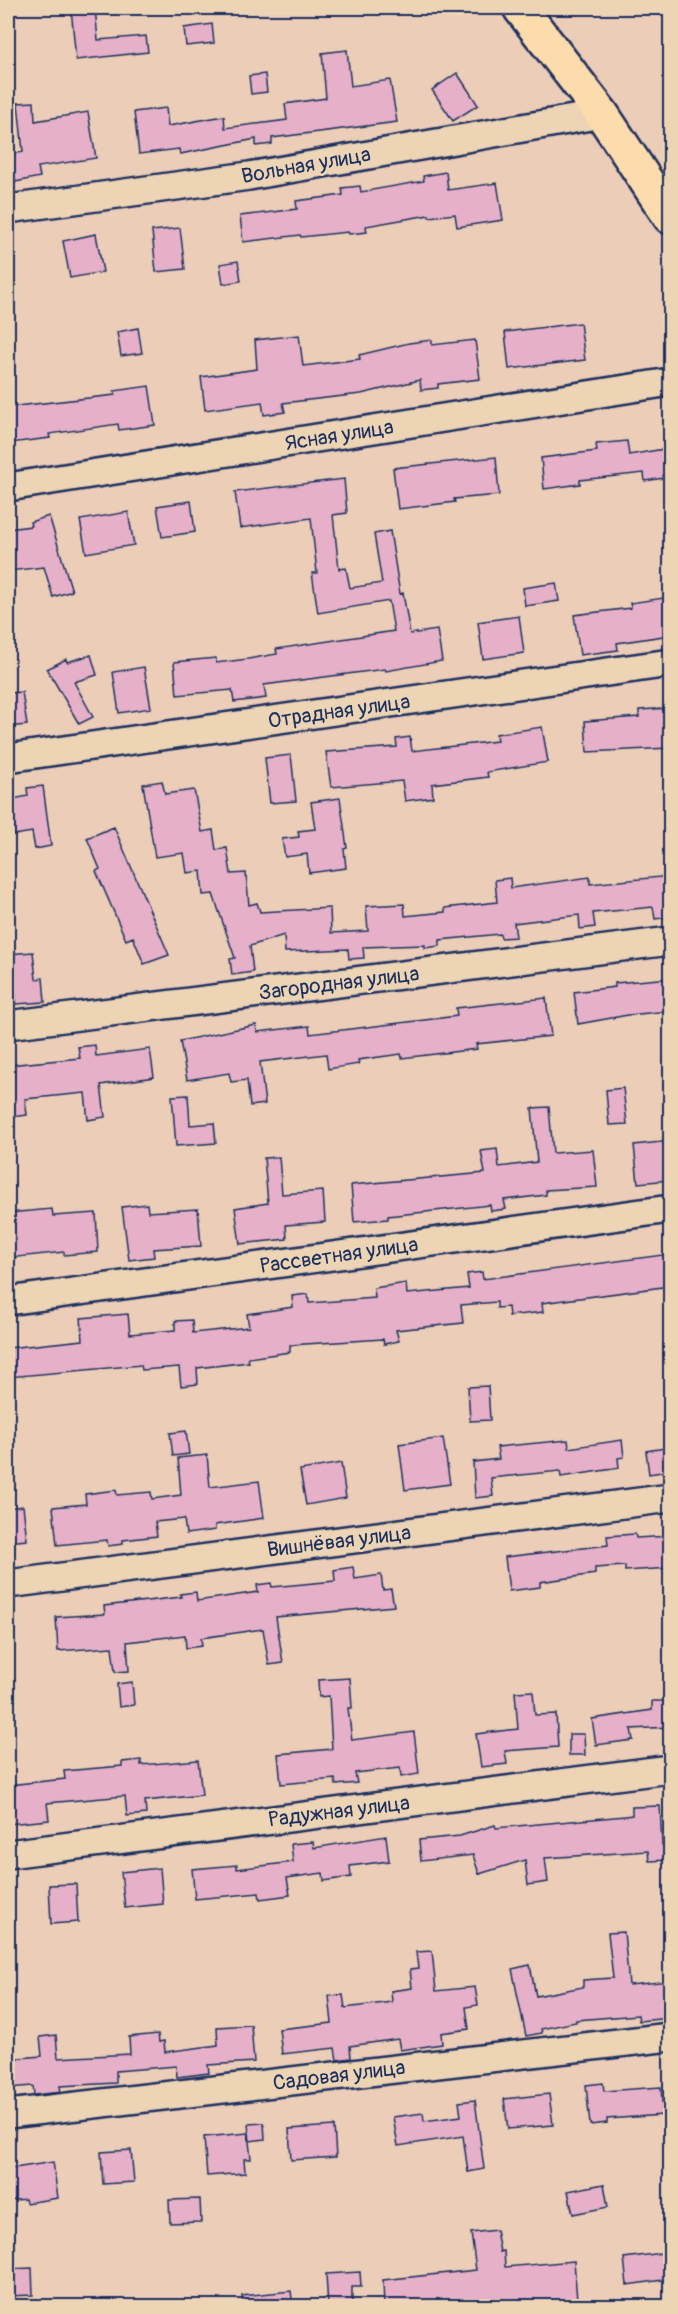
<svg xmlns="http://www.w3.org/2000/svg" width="678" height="2314" font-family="Pangolin,sans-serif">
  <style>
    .building { fill: #e6b0c8; stroke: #1b2f5e; stroke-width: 1.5 }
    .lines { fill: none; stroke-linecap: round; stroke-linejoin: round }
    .minor-casing { stroke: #1b2f5e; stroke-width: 32 }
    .major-casing { stroke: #1b2f5e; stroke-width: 38 }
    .minor { stroke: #ecd4b4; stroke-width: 27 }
    .major { stroke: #fcdcac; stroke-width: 33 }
    .labels { text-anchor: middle; stroke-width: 5; stroke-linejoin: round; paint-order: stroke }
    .street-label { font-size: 21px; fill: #1b2f5e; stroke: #ecd4b4 }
  </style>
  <rect width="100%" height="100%" fill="#ebcdb8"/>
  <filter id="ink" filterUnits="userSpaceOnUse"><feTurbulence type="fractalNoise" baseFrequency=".0167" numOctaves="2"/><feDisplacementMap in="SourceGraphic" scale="12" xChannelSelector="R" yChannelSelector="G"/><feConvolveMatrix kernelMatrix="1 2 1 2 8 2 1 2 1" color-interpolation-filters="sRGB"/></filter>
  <g filter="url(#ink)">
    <path class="building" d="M71,8H95L98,40L146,36L148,52L76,60Z
      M212,24L214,43L186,46L184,28Z
      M347,50L351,86L390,80L397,122L272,138V144L256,146V139L180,154L179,149L139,154L134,112L166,108L168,126L224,116L225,128L287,120L285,104L326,98L322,53Z
      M457,73L478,105L453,121L432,90Z
      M265,74L267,92L251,94L249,76Z
      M34,102L35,121L88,112L96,158L38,167L40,177L15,182L10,154L23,152L18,103Z
      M446,172L448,190L497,183L503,220L457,227L455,214L429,217V215L366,226L367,232L349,234L348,232L301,237L300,235L243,242L240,216L297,209L296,201L343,195L342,188L360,186L361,192L424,181L423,176Z
      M180,228L185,269L156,272L152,231Z
      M96,234L103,272L70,278L63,241Z
      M238,261L241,281L223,284L220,264Z
      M580,323L585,360L509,369L505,332Z
      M138,328L142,353L121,356L117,332Z
      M299,335L303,366L360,359L359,355L409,343L432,340V345L475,340L480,379L438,384V388L421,390L420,380L361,394L283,403L285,412L264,415L262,402L205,410L201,377L257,369L255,340Z
      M149,386L155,425L119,430L118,424L49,434L50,438L10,443L8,407L115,395L114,391Z
      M627,441L629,455L670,448V477L645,481L644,473L580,480V484L544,489L541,458L597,451L596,444Z
      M496,457L499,495L454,499L455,502L398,509L393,468Z
      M344,479L347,513L333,515L339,569L346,568L350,588L382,583L374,534L390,531L400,594L403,593L410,634L437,630L442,661L386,671L385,669L264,685L266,698L234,702L232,690L177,695L174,662L216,658V663L248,659L277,654L276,649L394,631L389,601L318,613L312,573H317L311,518L240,528L235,492Z
      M191,501L195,532L162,537L157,506Z
      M128,512L134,545L86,553L80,520Z
      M49,516L72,591L53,597L44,567L8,571V529L31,526L30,522Z
      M556,583L559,601L525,606L523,588Z
      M670,597V635L617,643L618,650L580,655L574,615L631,608L630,603Z
      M519,616L524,653L483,659L478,622Z
      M91,655L97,675L74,682L93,717L79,724L47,669L66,659L67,662Z
      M144,667L151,708L119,713L113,672Z
      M22,692L27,725L8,727V693Z
      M670,708V748L587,752L585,721L639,717V710Z
      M542,727L548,762L487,772L488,777L432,784L433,797L405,801L402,781L331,787L326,752L397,747L396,739L410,737L412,751L497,741L496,734Z
      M291,755L296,801L270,803L265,758Z
      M162,781L165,794L194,790L202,832L213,830L216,850L227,848L231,874L246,873L249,905L257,903L260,912L330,908L331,933L368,931L366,906L404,904L405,916L445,912V908L497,902L495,880L510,878L511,888L590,877V884L670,876V917L655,919L653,907L593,913L595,927L580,929L579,915L514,923L516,937L501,938L500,934L440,940V946L425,948V945L363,947L364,958L349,959L348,949L285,952L284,935L250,946L253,972L232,975L230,959L235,958L213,894L203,895L201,871L187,873L184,853L155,857L143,784Z
      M43,786L51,846L35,849L32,832L8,836V800L28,796L27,788Z
      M340,798L347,848L344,849L346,868L309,873L307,854L285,857L282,839L299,837L298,831L315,829L311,802Z
      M114,827L169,955L144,964L133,937L126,940L96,871L100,869L87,838Z
      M33,952L36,979L43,978L45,1002L16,1004L15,987H8V954Z
      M670,978V1011L628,1015L578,1024L574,992L615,987V983Z
      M546,998L551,1036L476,1044L477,1049L402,1058L401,1054L358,1060L359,1064L328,1069L326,1054L260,1062L265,1104L250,1106L247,1080L231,1082L229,1073L187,1080L180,1041L256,1025L257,1032L309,1026L310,1034L457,1016L456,1008Z
      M95,1045L96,1056L150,1049L154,1077L101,1085L105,1117L88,1120L85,1093L25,1099L27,1115L12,1117L8,1065L80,1058L78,1047Z
      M623,1088L627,1124L609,1125L606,1090Z
      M188,1095L190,1125L214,1123L216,1143L176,1146L172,1096Z
      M549,1107L553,1153L593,1150L597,1187L546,1190V1195L504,1200L506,1209L491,1211L490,1205L388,1216V1219L354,1222L351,1185L485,1173L481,1151L497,1149L499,1167L537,1162L532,1108Z
      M670,1141V1180L638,1183L634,1145Z
      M279,1157L282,1194L323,1191L325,1222L286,1225L287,1239L240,1244L235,1208L268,1203L264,1158Z
      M147,1204L148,1212L198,1209L201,1246L153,1249L154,1257L129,1260L122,1207Z
      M52,1209L53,1216L96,1213L98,1252L64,1255V1252L8,1258V1213Z
      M670,1254V1286L542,1303L543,1312L509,1316L508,1307L497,1308V1302L461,1305L463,1323L396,1330L399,1341L384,1344L383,1339L290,1345V1352L248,1358L249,1362L197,1368L198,1384L181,1386L179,1367L142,1370L141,1365L8,1377V1348L83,1340L81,1318L128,1314L130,1334L175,1330V1321L192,1320L193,1333L249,1327L247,1314L293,1307L292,1296L308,1294L309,1303L375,1298L374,1288L406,1283L407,1294L469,1288L467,1274L482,1272L483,1279Z
      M488,1386L490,1420L470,1421L468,1387Z
      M186,1431L189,1454L173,1456L170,1433Z
      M443,1438L450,1484L405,1490L399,1444Z
      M568,1440L569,1448L622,1440L624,1457L618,1458L619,1468L561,1477L560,1471L491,1478L493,1496L475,1498L473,1462L499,1459L497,1447Z
      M665,1448L668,1471L649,1474L646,1451Z
      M207,1455L210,1487L259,1481L264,1518L215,1525V1530L186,1534L184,1519L155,1522L157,1536L123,1540V1544L108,1546L107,1540L57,1545L53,1507L86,1504L85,1494L116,1490L117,1495L151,1492L152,1499L181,1495L178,1458Z
      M341,1463L346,1498L306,1505L300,1470Z
      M23,1506L27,1540L8,1542V1508Z
      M635,1534L636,1538L670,1536V1568L625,1571V1566L595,1568V1574L540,1582V1587L509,1591L505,1557L608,1545L607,1536Z
      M353,1567L355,1579L381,1575L383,1590L391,1589L394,1606L276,1617L283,1663L269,1665L263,1629L201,1638L202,1646L186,1648L185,1635L127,1642L129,1671L115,1672L112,1647L58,1651L56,1617L105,1614L104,1606L181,1597L180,1594L196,1592L197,1601L258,1592L257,1585L271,1583L272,1587L335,1581L334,1570Z
      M350,1678L352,1708H348L352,1740L414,1732L419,1774L401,1777L400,1768L355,1773L357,1783L336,1785L335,1779L281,1784L278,1754L332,1749L329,1696L319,1697L318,1680Z
      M132,1682L134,1705L119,1707L117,1684Z
      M533,1691L535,1715L556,1714L558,1747L505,1751L507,1764L481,1767L476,1734L518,1729L515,1692Z
      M652,1701H670V1727L631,1729L633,1740L596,1745L592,1719L652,1710Z
      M569,1734H584L585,1755H569Z
      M141,1760V1765L198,1760L202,1795L145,1801L146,1814L127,1816L125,1796L47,1803L49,1820L8,1824V1785L65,1779L64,1771L122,1766V1762Z
      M660,1806L662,1845L670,1844V1860L649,1861L648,1851L545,1858L548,1882L528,1885L525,1860L479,1874L473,1855L421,1861L419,1840L460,1836L495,1825L496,1828L625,1816L632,1815V1807Z
      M386,1836L389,1861L350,1866L351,1877L324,1881L323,1873L287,1878L290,1895L260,1899L259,1893L195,1899L192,1869L237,1865V1869L293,1862L291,1844L313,1842L314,1848Z
      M160,1868L163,1904L125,1908L121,1872Z
      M76,1884L78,1922L51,1924L49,1885Z
      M624,1932L629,1985L670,1981V2018L639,2021L638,2015L576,2020V2022L541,2029L542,2033L526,2036L512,1969L530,1965L536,1996L583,1987V1980L613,1978L608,1933Z
      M432,1951L436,1991L475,1987L478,2005L466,2007L469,2029L441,2033L442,2044L400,2050L398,2039L350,2046L351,2058L337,2060L335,2048L282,2054L279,2029L332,2023L329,1996L343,1995L345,2008L392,2002L391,1991L412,1988L410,1969L418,1968L416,1952Z
      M251,2025L254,2062L208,2065L209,2073L177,2077L176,2066L116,2071V2083L60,2086L61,2092L34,2095L33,2086L8,2088V2059L42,2056L40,2037L56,2035L58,2058L130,2054L129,2037L158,2034L159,2042L164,2041L165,2052L218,2045L217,2027Z
      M603,2083L604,2091L661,2087L663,2115L607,2119V2123L590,2125L586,2085Z
      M549,2094L553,2125L508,2129L504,2099Z
      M475,2100L484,2169L468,2172L463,2136L398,2146L393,2117L423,2113L424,2121L461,2116L459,2102Z
      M264,2123L265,2139L250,2141L248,2124Z
      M334,2126L336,2157L291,2160L289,2129Z
      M248,2133L251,2159H244L245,2173L207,2176L204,2137Z
      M131,2150L134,2182L103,2184L101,2152Z
      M53,2162L58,2198L26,2203L25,2199L8,2201V2169Z
      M604,2184L608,2207L573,2214L568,2191Z
      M200,2199L201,2222L170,2223L169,2200Z
      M496,2230L500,2252L504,2251L505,2267L574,2261L577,2300L509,2307H484L483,2300L455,2303V2307H384L383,2280L476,2270L471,2233Z
      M670,2252V2279L627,2285L624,2258Z
      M32,2268L33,2295L8,2296V2269Z
      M360,2272L361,2287H352V2307H328L326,2274Z
      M291,2291L293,2307H243L242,2296Z"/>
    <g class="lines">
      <defs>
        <path id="minor" d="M8,209L249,176L602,114
          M8,487L670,382
          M8,758L670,663
          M8,1025L670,941
          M8,1301L670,1209
          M8,1584L670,1498
          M8,1854L670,1769
          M8,2114L670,2037"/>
        <path id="major" d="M520,8L602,114L670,217"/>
      </defs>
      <use href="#minor" class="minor-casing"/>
      <use href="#major" class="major-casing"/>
      <use href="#minor" class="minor"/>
      <use href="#major" class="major"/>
    </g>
  </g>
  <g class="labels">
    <g class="street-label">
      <text transform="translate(306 165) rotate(-10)" y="7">Вольная улица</text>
      <text transform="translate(339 435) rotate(-9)" y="7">Ясная улица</text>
      <text transform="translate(339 711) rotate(-8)" y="7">Отрадная улица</text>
      <text transform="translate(339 983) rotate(-7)" y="7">Загородная улица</text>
      <text transform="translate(339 1255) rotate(-8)" y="7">Рассветная улица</text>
      <text transform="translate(339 1541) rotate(-7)" y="7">Вишнёвая улица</text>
      <text transform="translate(339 1811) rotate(-7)" y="7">Радужная улица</text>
      <text transform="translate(339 2075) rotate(-7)" y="7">Садовая улица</text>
    </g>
  </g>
  <rect width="678" height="2314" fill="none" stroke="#ecd4b4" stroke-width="30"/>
  <rect x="15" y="15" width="648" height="2284" fill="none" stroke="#1b2f5e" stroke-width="2" filter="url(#ink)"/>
</svg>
